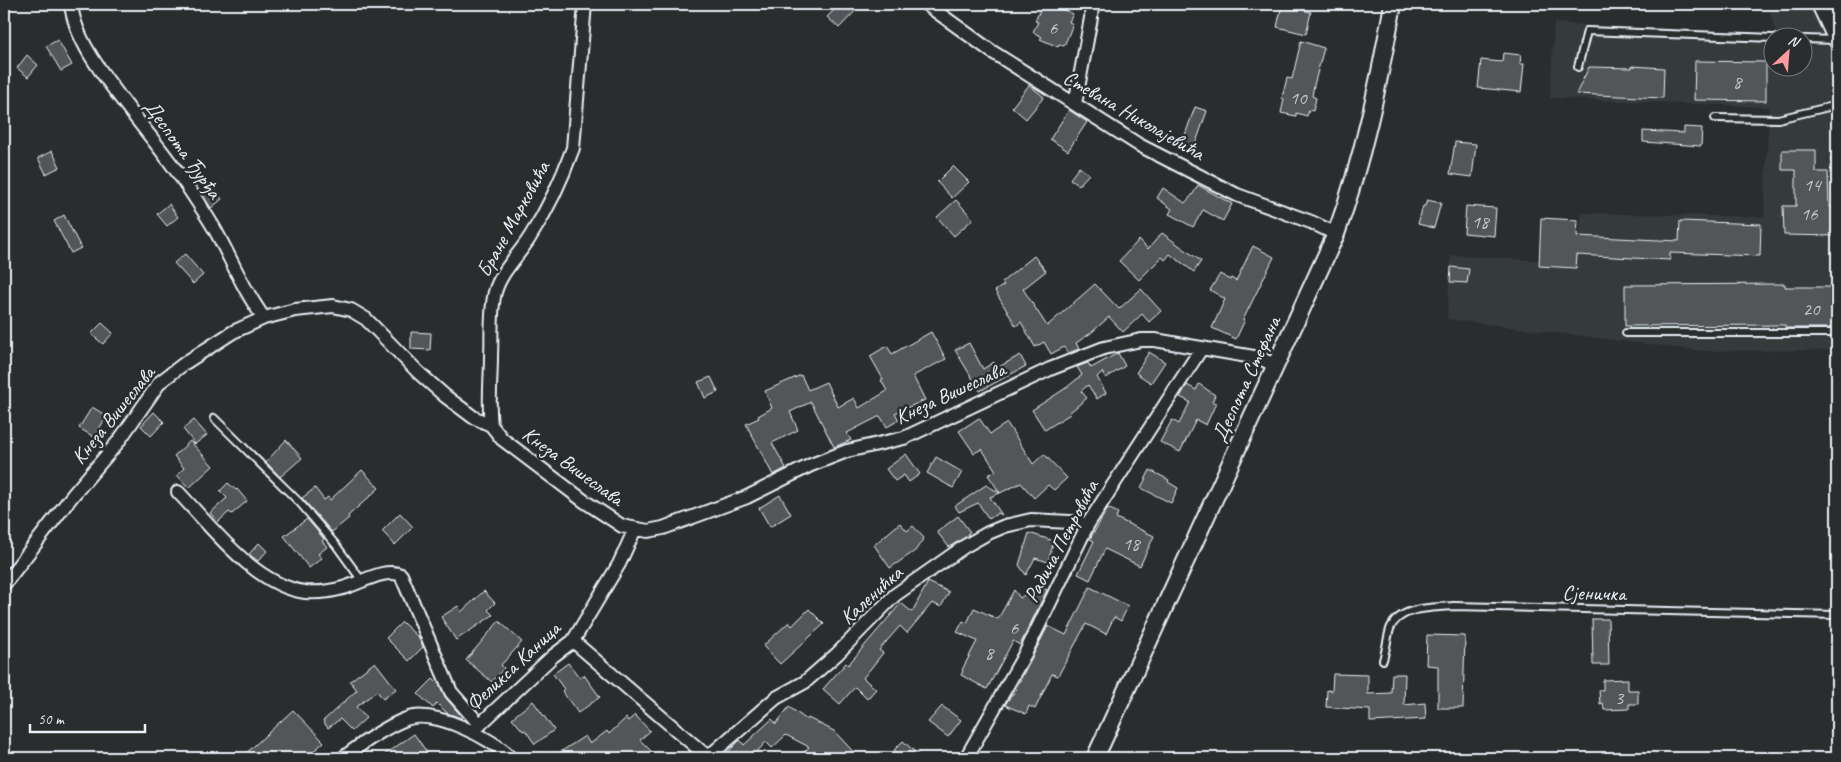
<svg xmlns="http://www.w3.org/2000/svg" width="1841" height="762" font-family="Caveat,sans-serif">
  <style>
    .built { fill: #363a3b; fill-rule: evenodd }
    .building { fill: #535759; stroke: #e8f1f8 }
    .lines { fill: none; stroke-linecap: round; stroke-linejoin: round }
    .lane-casing { stroke: #e8f1f8; stroke-width: 10 }
    .street-casing { stroke: #e8f1f8; stroke-width: 16 }
    .secondary-casing { stroke: #e8f1f8; stroke-width: 20 }
    .lane { stroke: #2a2d2e; stroke-width: 6 }
    .street { stroke: #2a2d2e; stroke-width: 12 }
    .secondary { stroke: #2a2d2e; stroke-width: 16 }
    .labels { text-anchor: middle; stroke-width: 5; stroke-linejoin: round; paint-order: stroke }
    .number-label { font-size: 19px; fill: #c3cad0 }
    .street-label { font-size: 21px; fill: #e8f1f8; stroke: #2a2d2e }
  </style>
  <rect width="100%" height="100%" fill="#2a2d2e"/>
  <filter id="ink" filterUnits="userSpaceOnUse"><feTurbulence type="fractalNoise" baseFrequency=".02" numOctaves="2"/><feDisplacementMap in="SourceGraphic" scale="10" xChannelSelector="R" yChannelSelector="G"/><feConvolveMatrix kernelMatrix="1 2 1 2 8 2 1 2 1" color-interpolation-filters="sRGB"/></filter>
  <g filter="url(#ink)">
    <path class="built" d="M1768,4H1837V350L1702,351L1447,319L1451,255L1575,263L1582,213L1764,217L1769,107L1550,98L1554,23L1777,37ZM1774,38H1804V68H1774Z"/>
    <path class="building" d="M840,4H862L839,28L827,17Z
      M1043,4H1052L1073,14L1069,22L1073,24L1064,46L1059,44L1058,47L1040,39L1042,37L1033,32L1038,22L1035,21Z
      M1282,5L1311,12L1306,34L1277,27Z
      M58,40L72,65L61,71L46,46Z
      M1301,41L1324,48L1314,85L1312,96L1316,98L1313,111L1309,110L1307,116L1296,113V116L1281,113L1284,99L1282,98L1287,78L1292,79Z
      M1503,53L1521,55L1520,64H1524L1521,92L1478,88L1481,60L1502,62Z
      M27,55L38,65L28,77L17,68Z
      M1695,61L1766,62V101L1694,100Z
      M1632,66L1664,68L1663,98L1576,94L1589,67L1632,68Z
      M1029,85L1044,97L1026,119L1012,107Z
      M1195,107L1207,111L1193,151L1181,146Z
      M1069,110L1087,122L1068,151L1050,139Z
      M1684,127L1702,128L1701,146L1643,142V131L1684,133Z
      M1455,142L1476,144L1472,177L1450,174Z
      M1782,150H1816V172H1828L1829,207H1834V222H1837V236L1784,235L1783,206H1796V170H1782Z
      M52,151L60,167L46,174L38,158Z
      M953,166L969,182L952,198L937,182Z
      M1079,167L1089,174L1079,185L1070,179Z
      M1198,185L1232,204L1223,221L1203,210L1193,227L1169,214L1172,209L1157,198L1163,188L1185,203L1193,194Z
      M212,187L222,199L211,208L203,195Z
      M956,200L973,219L954,236L937,217Z
      M1427,200L1441,203L1434,228L1418,224L1423,206H1425Z
      M169,204L178,217L167,226L157,214Z
      M1466,206L1496,208L1494,236L1464,233Z
      M64,215L81,248L71,253L54,221Z
      M1541,218L1578,220L1577,236L1679,241L1680,221L1761,224L1760,256L1670,253V260L1577,255L1576,268L1539,266Z
      M1162,233L1201,261L1194,272L1170,254L1165,260L1162,257L1139,280L1119,261L1139,240L1148,249Z
      M1253,246L1274,257L1243,320H1245L1236,339L1212,328L1225,299L1210,290L1220,274L1230,280L1231,278L1236,281Z
      M185,254L203,275L193,284L174,263Z
      M1034,256L1046,271L1023,289L1047,326L1095,284L1119,309L1141,289L1161,311L1149,322L1142,314L1123,332L1109,317L1091,333L1076,343L1079,349L1068,353L1064,347L1051,354L1044,342L1035,347L1021,322L1016,326L995,291L1004,285L1002,282Z
      M1451,267L1469,269L1467,283L1450,282Z
      M1785,284V287H1837V328H1785V325L1625,326V285Z
      M102,323L113,333L103,344L91,334Z
      M411,332L431,333L430,350L411,349Z
      M931,332L946,359L913,376L925,400L895,413L899,420L887,427L880,416L847,433L851,440L834,447L811,402L790,412L798,430L772,443L786,468L773,475L746,424L759,418L758,416L772,408L765,391L801,375L808,390L826,382L838,407L854,398L859,408L887,391L881,380L883,379L870,356L887,346L892,354Z
      M969,343L983,369L994,362L997,368L1020,355L1026,366L980,391L955,350Z
      M1149,352L1165,362L1151,383L1136,373Z
      M1118,353L1125,366L1106,378L1102,372L1097,377L1106,393L1097,399L1088,385L1081,391L1087,398L1069,413L1070,414L1045,430L1032,410L1066,388L1082,375L1077,367L1088,363L1091,368Z
      M711,377L718,392L705,398L698,382Z
      M1199,384L1215,395L1212,402L1216,403L1206,425L1196,420L1180,452L1160,442L1172,420L1179,424L1190,402L1180,397L1187,385L1196,390Z
      M92,407L107,416L94,437L79,428Z
      M154,412L164,422L151,436L141,426Z
      M979,418L990,434L1007,423L1033,464L1044,454L1067,478L1054,490L1048,485L1034,498L1021,483L1000,493L988,475L996,471L982,449L974,453L959,431Z
      M194,420L207,435L195,444L183,429Z
      M286,440L302,458L280,477L266,462Z
      M190,441L213,466L189,488L177,475L184,468L174,456Z
      M906,454L920,474L909,482L904,475L895,481L886,469Z
      M936,457L962,472L953,488L927,473Z
      M362,470L379,488L348,516L349,518L332,532L302,498L315,488L324,500L328,497L330,500Z
      M1150,470L1169,480L1168,482L1178,488L1171,503L1141,488Z
      M228,483L236,490L237,489L247,501L232,514L229,512L218,522L210,513L227,498L220,491Z
      M986,485L1000,493L990,497L1002,515L998,513L989,519L978,503L959,512L955,506Z
      M780,495L791,514L770,527L759,508Z
      M1108,508L1118,513L1116,518L1154,536L1140,566L1105,549L1090,580L1078,574L1094,541L1090,539Z
      M400,513L413,527L395,545L382,531Z
      M958,516L970,532L967,534L969,535L949,547L937,532Z
      M307,519L324,539L322,541L327,547L318,554L322,558L309,568L284,536Z
      M900,523L907,531L913,526L924,538L915,551L890,568L874,545Z
      M1029,533L1054,541L1048,562L1035,558L1026,575L1019,565Z
      M259,543L267,551L258,561L249,554Z
      M928,582L949,592L941,607L932,603L907,633L900,626L879,650L883,653L863,678L876,689L867,699L855,687L840,704L823,689L846,663L848,665L901,603L912,612Z
      M1038,585L1047,590L1020,645L1013,641L987,689L961,675L963,671L962,670L977,641L957,632L963,621L967,623L974,608L998,619L1014,590L1020,598Z
      M1090,587L1128,606L1121,621L1114,617L1106,634L1086,624L1058,676L1052,674L1035,709L1029,706L1026,714L1005,705L1012,694H1013L1048,626L1066,635Z
      M484,591L495,603L488,610L493,615L456,640L441,617L458,606L461,612Z
      M809,609L824,624L780,664L763,646L789,622L792,626Z
      M1592,619H1608L1609,665H1593Z
      M499,621L522,642L501,665L504,668L492,682L466,660Z
      M402,622L419,638L423,647L409,661L386,638Z
      M1427,635L1465,636L1463,708H1438V666L1426,665Z
      M375,662L396,689L383,699L377,691L356,707L366,718L352,731L340,719L328,728L323,721L357,690L350,681Z
      M568,663L580,678L584,675L600,697L578,713L562,691L564,689L553,674Z
      M1333,674L1368,675V694L1391,693L1392,674H1405L1404,705L1425,703L1426,719L1370,722V710L1326,707L1327,690L1332,691Z
      M433,679L440,686L445,697L462,717L461,718L447,713L437,703L433,708L418,694Z
      M1628,679V690H1638V704H1629V709L1604,710L1603,703L1600,704L1599,690H1603V680Z
      M533,701L554,730L535,744L525,730L523,731L512,718Z
      M942,706L961,720L948,737L928,722Z
      M789,707L807,720L808,718L834,731L859,758H798L809,747L786,735L772,748L766,742L755,754L759,758H722L740,740L744,745L772,719L776,724Z
      M293,710L324,742L306,758H241Z
      M635,715L650,731L640,740L658,758H551L585,736L590,744L607,731L609,734L626,718L628,721Z
      M414,734L431,758H380Z
      M903,741L922,758H904L894,750Z"/>
    <g class="lines">
      <defs>
        <path id="lane" d="M1804,39L1836,40
          M1578,67L1587,31L1774,38
          M1715,118L1778,119L1837,105
          M1835,160L1837,158
          M1626,333H1837
          M214,418L300,503L336,545L362,581
          M1383,660C1386,650 1387,639 1390,629C1399,606 1433,608 1453,606L1837,615"/>
        <path id="street" d="M71,4C75,43 109,82 132,113C152,139 173,164 191,192C199,204 207,216 214,228C231,258 243,290 264,318
          M926,4L991,51L1139,145L1237,195L1311,222L1336,234
          M1075,104L1091,18L1092,4
          M491,425C488,402 491,380 491,356C492,335 490,312 495,292C501,271 519,255 530,237C548,209 562,179 573,148L585,4
          M178,492C211,526 254,585 305,592C316,593 332,591 343,588C359,584 385,567 401,575L451,692L480,725
          M5,583L73,495L118,442L160,382L185,363L233,332L264,318L295,310L333,306L351,310L366,319L419,373L445,396L473,417L491,425L502,439L584,501L622,526L648,531L663,528L747,497L811,465L847,451L904,438L1050,369L1104,348L1141,340H1155L1259,358L1275,365
          M573,641L709,758
          M473,731L553,656L573,641L619,564L635,529
          M343,758C360,745 385,727 406,719C432,708 493,738 511,758
          M707,758L776,698L805,682L837,654L895,595L965,546L988,533L1005,526L1031,520L1070,522L1088,524
          M966,758L1026,652L1088,524L1201,349"/>
        <path id="secondary" d="M1820,4L1837,40
          M1095,758L1336,234C1363,159 1379,82 1393,4"/>
      </defs>
      <use href="#lane" class="lane-casing"/>
      <use href="#street" class="street-casing"/>
      <use href="#secondary" class="secondary-casing"/>
      <use href="#lane" class="lane"/>
      <use href="#street" class="street"/>
      <use href="#secondary" class="secondary"/>
    </g>
  </g>
  <g class="labels">
    <g class="number-label">
      <text x="1053" y="34">6</text>
      <text x="1737" y="88">8</text>
      <text x="1298" y="104">10</text>
      <text x="1812" y="191">14</text>
      <text x="1809" y="220">16</text>
      <text x="1480" y="228">18</text>
      <text x="1811" y="315">20</text>
      <text x="1131" y="550">18</text>
      <text x="1014" y="634">6</text>
      <text x="989" y="659">8</text>
      <text x="1619" y="704">3</text>
    </g>
    <g class="street-label">
      <text transform="translate(1134 115) rotate(30)" y="7">Стевана Николајевића</text>
      <text transform="translate(183 149) rotate(54)" y="7">Деспота Ђурђа</text>
      <text transform="translate(513 219) rotate(-61)" y="7">Бране Марковића</text>
      <text transform="translate(1246 379) rotate(-65)" y="7">Деспота Стефана</text>
      <text transform="translate(950 393) rotate(-25)" y="7">Кнеза Вишеслава</text>
      <text transform="translate(113 415) rotate(-51)" y="7">Кнеза Вишеслава</text>
      <text transform="translate(573 466) rotate(36)" y="7">Кнеза Вишеслава</text>
      <text transform="translate(1061 541) rotate(-62)" y="7">Радича Петровића</text>
      <text transform="translate(1594 593) rotate(1)" y="7">Сјеничка</text>
      <text transform="translate(871 595) rotate(-42)" y="7">Каленићка</text>
      <text transform="translate(513 666) rotate(-43)" y="7">Феликса Каница</text>
    </g>
  </g>
  <rect width="1841" height="762" fill="none" stroke="#2a2d2e" stroke-width="20"/>
  <rect x="10" y="10" width="1821" height="742" fill="none" stroke="#e8f1f8" stroke-width="2" filter="url(#ink)"/>
  <g transform="translate(1788 52) rotate(26)"><circle r="24" fill="#2a2d2e" stroke="#767b7f"/>
  <path d="M0-4L9 19L0 12L-9 19Z" fill="#ff9aa2"/>
  <text y="-8" font-size="14" font-weight="bold" text-anchor="middle" fill="#e8f1f8">N</text>
  </g>
  <path d="M30 724v8h115v-8" fill="none" stroke="#e8f1f8" stroke-width="2.5"/>
  <text x="38" y="724" font-size="15" fill="#e8f1f8" stroke="#2a2d2e" stroke-width="4" paint-order="stroke">50 m</text>
</svg>
